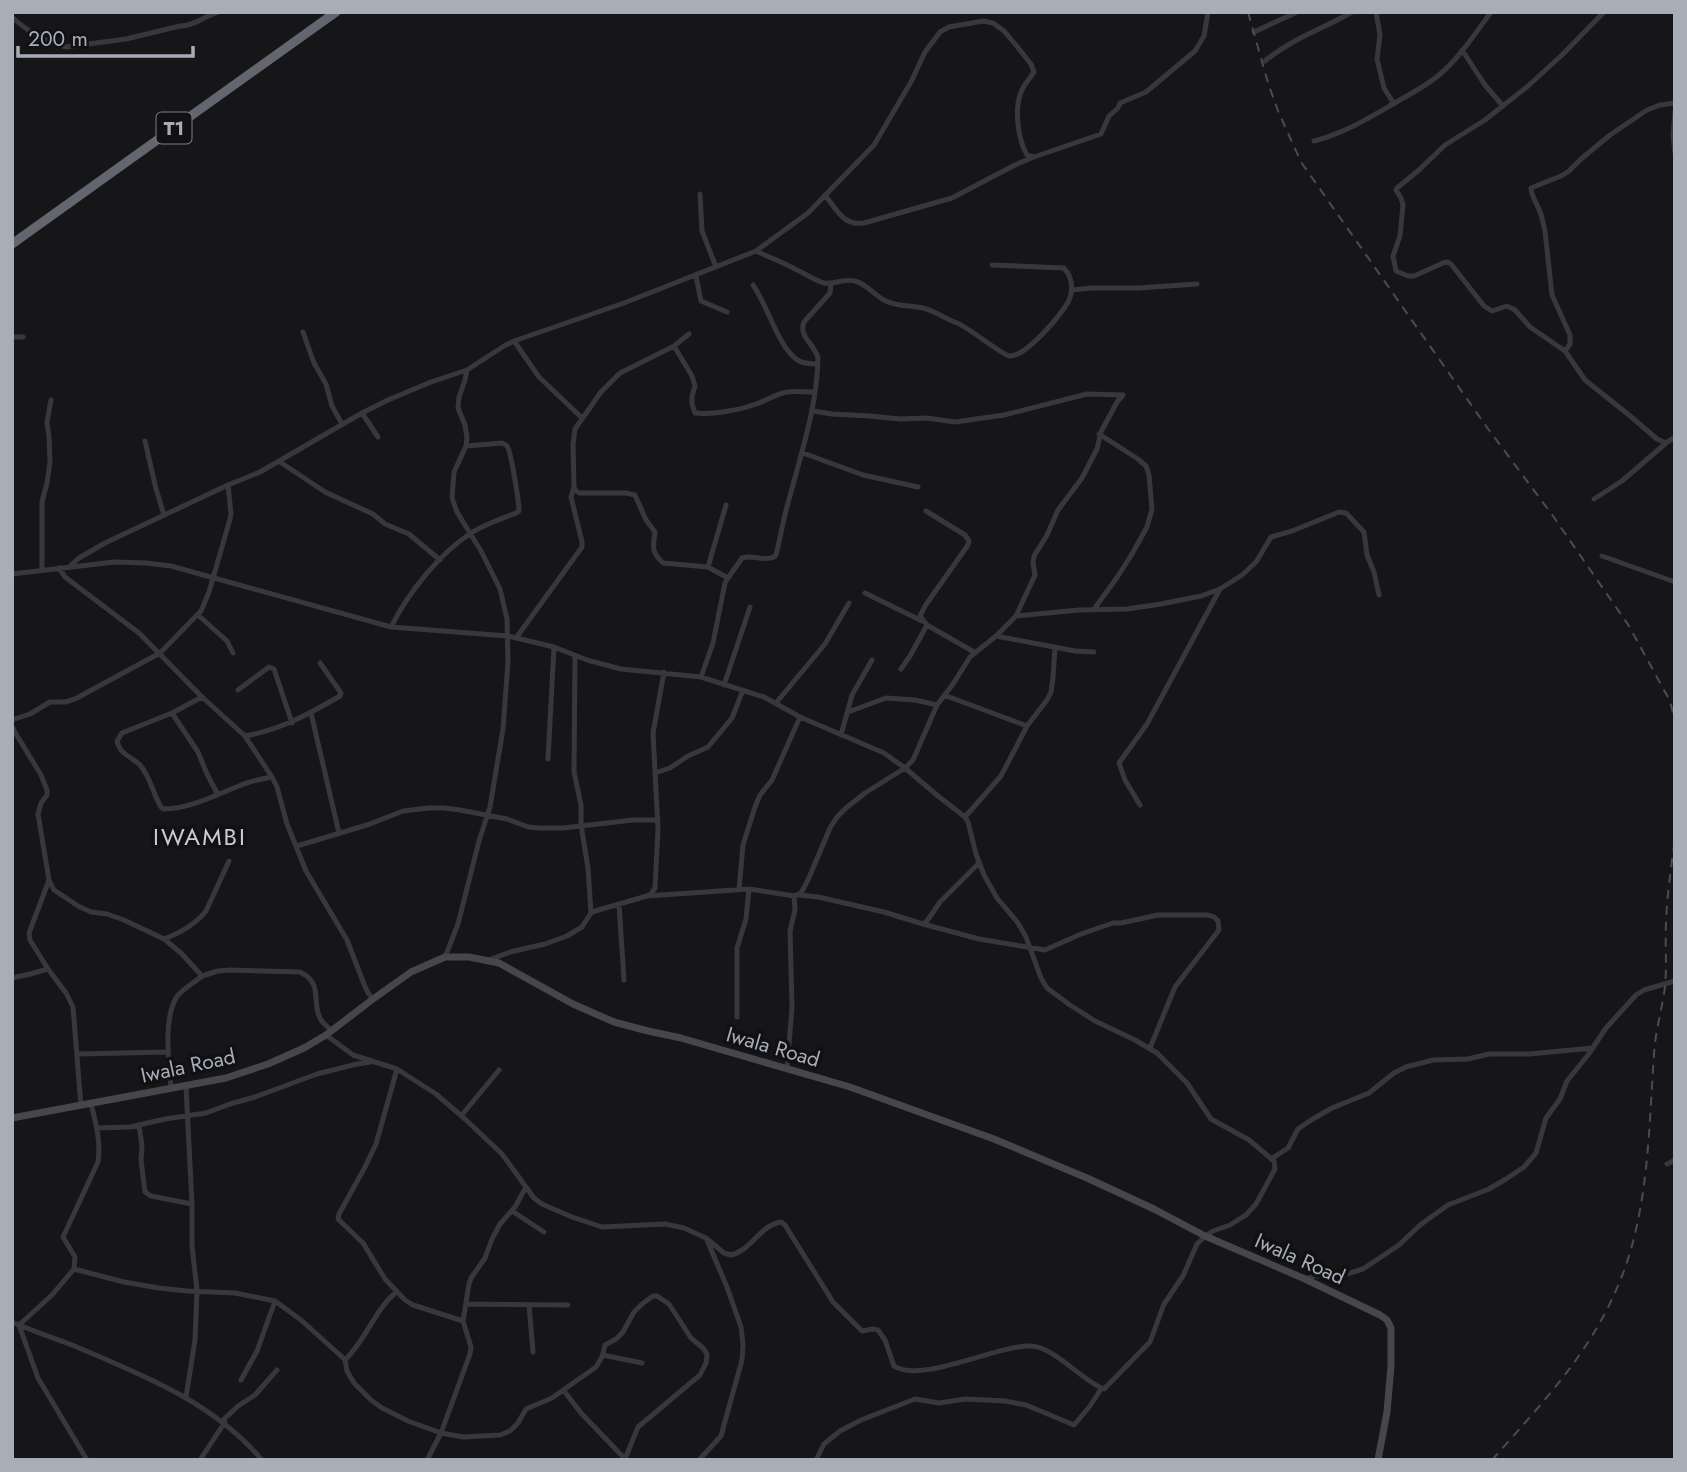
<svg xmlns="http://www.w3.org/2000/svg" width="1687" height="1472" font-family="Jost,sans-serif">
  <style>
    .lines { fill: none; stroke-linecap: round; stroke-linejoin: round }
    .street { stroke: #37383d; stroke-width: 5 }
    .secondary { stroke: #45474d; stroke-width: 7 }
    .highway { stroke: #63666e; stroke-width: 9 }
    .rail { stroke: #4a4c52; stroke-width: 2; stroke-dasharray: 9 7; stroke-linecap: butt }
    .labels { text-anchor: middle; stroke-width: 7; stroke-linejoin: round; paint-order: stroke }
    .shield { fill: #111113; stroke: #7b7e86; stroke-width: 2 }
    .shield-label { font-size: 19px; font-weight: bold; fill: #a8adb8 }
    .street-label { font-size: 21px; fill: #a8adb8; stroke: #111113 }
    .quarter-label { font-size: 24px; letter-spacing: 2px; fill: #c9ccd4; stroke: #111113 }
  </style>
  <rect width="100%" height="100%" fill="#161618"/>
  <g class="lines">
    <path class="street" d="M1376,12L1380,35L1377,59L1384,88L1394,104
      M1604,12L1562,55L1528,86L1485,120L1445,145L1419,170L1397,188L1396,190L1401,198L1403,205L1400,236L1393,256L1396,271L1408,276H1414L1443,263L1447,262L1451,264L1484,306L1492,311L1507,306L1515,310L1530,327L1565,351L1585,380L1629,415L1657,439L1666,443L1675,437
      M12,17C27,31 46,42 66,47L126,39L180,26C192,27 205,16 218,12
      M1254,32L1297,12
      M1462,50L1485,85L1503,106
      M1265,61C1291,39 1323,29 1352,12
      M1675,111L1673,136L1675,153
      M1314,141C1343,134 1367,119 1393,104C1408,95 1425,87 1439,75C1459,58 1475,34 1491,12
      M700,194L702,231L716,267
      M825,195C837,210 843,226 864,223L952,198L1015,165L1034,157
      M756,251C769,257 782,262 795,269C804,273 814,280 824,283C834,285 845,278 855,281C867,284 875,296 886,301C898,307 910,305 923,308C933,310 946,319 957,323C970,328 1003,356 1010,356C1026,356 1056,320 1065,307C1074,295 1074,279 1064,268L992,265
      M696,276L701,301L727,312
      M753,285C768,306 777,344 796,359C802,364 811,364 818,364
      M1072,290L1092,288H1138L1197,284
      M303,332L314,363L326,384L332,406L342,424
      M689,334L674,346L620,373L601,392L575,429L573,444L574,487L576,491L580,493H626L635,495L646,520L655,532C653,547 651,552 663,563L708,567L728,578
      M12,337H23
      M514,341L539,377L582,418
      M674,346L692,376L695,386L692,396V404L695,413C711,415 740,410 756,404C766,401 775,394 787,392C795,391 805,392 814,392
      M1565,351L1570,344V335L1552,295L1545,231L1541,214L1532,194L1531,188L1561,176L1569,171L1581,159L1610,135L1647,110L1660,105L1675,103
      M813,411L832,414L870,416L900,419L927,418L955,422L1004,415L1087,394L1123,395
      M362,413L378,437
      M145,441L156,489L164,515
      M803,453L863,475L918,487
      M280,462L325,492L362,509L373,514L385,524L409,534L440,560
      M1594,499L1622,481L1666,443
      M926,511L965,535L969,541L968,545L925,606L920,616L927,625L974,652
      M1602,556L1675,582
      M70,566L79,558L105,543L228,485L260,472L362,413L388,400L431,382L467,370L504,346L514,341L624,303L756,251L808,213L874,145L911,82L925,52L940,32L949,27L983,21L993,23L1004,31L1015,44L1031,64L1034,72C1030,79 1024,84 1021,92C1014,110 1018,139 1027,155L1034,157L1101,134L1109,116L1118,108L1120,103L1146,92L1195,51L1204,36L1208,12
      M708,567L726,505
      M59,568L65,577L139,633L202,697L245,736L272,777L277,787L287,824L306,871L347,940L364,984L368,993L373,999
      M42,570V502L47,483L50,462L49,437L47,422L51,400
      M12,574L114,562L146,563L171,566L391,627L508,636L554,647L587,660L621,669L701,677L764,697L800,717L884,753L905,768L938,796L965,817L968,822L976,854L984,875L997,898L1018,923L1026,937L1041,978L1047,988L1070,1005L1095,1021L1135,1040L1157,1053L1187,1083L1211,1119L1249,1140L1274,1161L1275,1169L1256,1204L1246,1215L1230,1225L1213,1231L1205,1236L1197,1244L1183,1276L1164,1304L1150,1342L1104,1389C1082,1381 1055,1347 1031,1346C997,1345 920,1384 894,1366L885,1340L878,1330L873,1329L862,1331L833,1302L785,1225L781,1222C760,1225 751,1251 731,1255L724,1253L706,1238L684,1228L665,1224L602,1227L572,1217L542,1204L534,1198L502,1154L465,1119L436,1094L397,1069L353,1055L326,1035
      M865,593L922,621
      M1094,609L1116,579L1132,554L1147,527L1152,509L1149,475L1146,466L1138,459L1099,434
      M198,615L227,641L233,653
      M1016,616L1079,610L1127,609L1161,604L1201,596L1220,589L1242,575L1256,562L1271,537L1292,531L1339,512L1346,513L1364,532L1367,555L1374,572L1379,595
      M391,627C408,593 439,554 471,533C485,524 500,519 516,513L519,511C519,502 511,451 507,446C505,444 503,444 502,443L466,446
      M996,636L1075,651L1094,652
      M516,638L582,547V542L571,497L574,487
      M575,656L574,772L581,805V825L588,868L591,913
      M901,669L910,656L927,625
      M701,677L713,643L725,583L728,578L742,558C753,554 763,562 774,557L776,555C781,535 784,515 790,496C802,450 817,406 818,358C815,344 798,337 804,322L830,293L831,283
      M724,685L750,607
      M238,690L269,667L274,669L292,723
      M944,695L1027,726
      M202,697L172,713L122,733L117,741C120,755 131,756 140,765C150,776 153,794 161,807L163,809C190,809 215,795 239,786C250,781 261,779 272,777
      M776,703L825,644L849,603
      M848,712L886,698L915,700L937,705
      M172,713L198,752L207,774L218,795
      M311,713L339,833
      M12,720L30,714L50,702H65L75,699L160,653L201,611L209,592L230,519L231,514L228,485
      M12,726L16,734L41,775L47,790V795L41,803L38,814L49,880L29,933L30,940L48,969L66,993L73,1007L81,1106
      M841,735L852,695L872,660
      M245,736C280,730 309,714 340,696L341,693L320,663
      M548,759L554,647
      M655,773L670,768L688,756L708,747L732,718L743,690
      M1140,805L1125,780L1119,763L1147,724L1220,589
      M965,817L1001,776L1027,726L1047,700L1051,692L1053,678L1055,647
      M297,846L370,824L403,811L429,808H444L460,810L507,819L528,827L539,828H563L633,820H658
      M49,880L54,890L78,906L91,912L107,914L124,920L164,939L181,953L202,976
      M739,889L743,845L755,807L760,795L772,780L800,717
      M799,895L818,897L884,912L923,924L927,921L940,902L979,863
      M647,896L749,889L794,896L801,893L808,880L830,828L837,817L846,808L865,793L905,768L913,760L937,705L953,684L970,657L996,636L1016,616L1035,575L1033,563L1034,556L1047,535L1058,510L1082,478L1097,449L1101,432L1117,402L1123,395
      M619,904L624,980
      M923,924L979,939L1045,950L1081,934L1113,923H1121L1158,915H1208L1214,917L1218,921L1219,930L1175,987L1150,1048
      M164,939C180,933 195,925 206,911L229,861
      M445,957L458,924L479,841L490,807L503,729L508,662L507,619L500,589L481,551L457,512L452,498L454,472L466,446L467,438L465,425L458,408L459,397L465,380L467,370
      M486,961L510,952L545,944L567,936L582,927L591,913L595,911L647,896L651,894L655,888L658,829L653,733L664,672
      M12,978L30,974L48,969
      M737,1017V948L746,919L749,889
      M77,1054L167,1052
      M397,1069L376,1144L365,1167L339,1214L338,1219L363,1243L385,1279L405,1300L413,1305L463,1321
      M787,1069L792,1007L790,931L795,910L794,896
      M171,1088C169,1062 163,1021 176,998C182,989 194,983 202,976L218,971L230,970L300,972C324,984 311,1000 320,1018C322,1023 328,1027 332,1031
      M461,1116L499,1070
      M139,1125L142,1146L141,1160L145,1192L151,1196L192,1204
      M97,1128L130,1127L165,1119L206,1113L230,1104L255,1097L317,1074L357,1064L371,1062
      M1271,1159L1288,1148L1298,1129L1311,1120L1332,1108L1369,1093L1394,1073L1406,1067L1433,1060L1468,1059L1489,1054H1529L1593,1048
      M1667,1164L1675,1160
      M512,1211L544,1232
      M74,1269L124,1282L159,1288L187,1291L235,1293L275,1301L301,1320L341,1356L345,1360L347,1371L354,1383L371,1400L382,1408L408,1421L441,1433L463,1437L500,1435L510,1431L518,1423L526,1409L552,1398L596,1367L602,1357L605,1345L616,1339L623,1332L634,1312L642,1304L653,1296H657L669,1304L691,1338L703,1348L707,1354L706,1363L700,1375L638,1427L625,1459
      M1305,1279L1314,1276L1343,1275L1363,1269L1399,1245L1420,1225L1448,1205L1489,1189L1506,1179L1524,1167L1536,1153L1546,1118L1560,1099L1567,1081L1588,1055L1606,1028L1636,995L1644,990L1675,981
      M466,1304L568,1305
      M529,1305L533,1352
      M12,1322C32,1331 52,1337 72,1345C141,1374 213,1402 262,1460
      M603,1355L642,1363
      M345,1360C366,1340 374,1311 396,1292
      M241,1380L257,1351L275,1301
      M564,1391L581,1413L626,1460
      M186,1397L195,1340L197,1290L192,1246V1204L186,1086
      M222,1421L238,1406L255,1395L277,1370
      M87,1460L38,1378L19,1325L52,1295L74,1269L75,1257L63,1237L98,1162C101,1142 96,1123 91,1104
      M200,1460L225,1422
      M427,1460L441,1433L470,1354L471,1347L463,1321L469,1284L471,1278L485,1258L492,1239L500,1224L515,1207L526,1187
      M699,1460L721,1436L742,1360L743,1345L741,1327L727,1287L707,1240
      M816,1460L824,1444L840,1431L861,1420L915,1399L939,1403L965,1399L1005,1401L1026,1405L1074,1425L1090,1406L1101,1389"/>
    <path class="secondary" d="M12,1118L226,1078L268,1064L304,1048L326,1035L373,999L411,972L445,957H469L499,963L573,1004L614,1022L648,1031L681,1038L850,1087L994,1139L1087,1178L1154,1209L1205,1236L1305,1279L1380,1315L1387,1320L1391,1328V1366L1387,1412L1378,1460"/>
    <path class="highway" d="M12,244L336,12"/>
    <path class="rail" d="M1248,12L1268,83L1278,111L1301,162L1486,426L1553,516L1629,626L1670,701L1675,721
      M1492,1460C1536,1410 1584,1360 1612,1299C1649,1223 1648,1138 1654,1055C1655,1032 1662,1010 1665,987C1667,966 1665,944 1666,923C1667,895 1671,867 1675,839"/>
  </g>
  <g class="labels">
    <rect class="shield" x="156.5" y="112.5" width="35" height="31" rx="5"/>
    <g class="shield-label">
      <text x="174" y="135">T1</text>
    </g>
    <g class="street-label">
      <text transform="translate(773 1047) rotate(16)" y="7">Iwala Road</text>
      <text transform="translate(188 1066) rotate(-12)" y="7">Iwala Road</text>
      <text transform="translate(1300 1259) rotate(24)" y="7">Iwala Road</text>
    </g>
    <g class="quarter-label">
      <text x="200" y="845">IWAMBI</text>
    </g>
  </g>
  <rect width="1687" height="1472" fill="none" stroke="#a8adb8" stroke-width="28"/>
  <path d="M18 46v10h175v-10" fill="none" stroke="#a8adb8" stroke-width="3.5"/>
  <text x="28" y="46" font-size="21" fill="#a8adb8" stroke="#111113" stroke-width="5" paint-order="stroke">200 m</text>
</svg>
